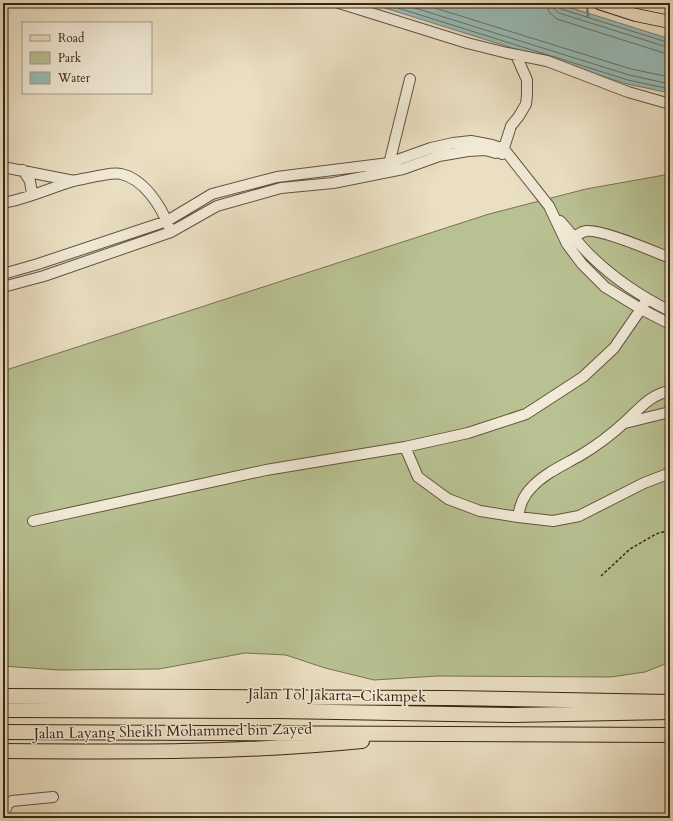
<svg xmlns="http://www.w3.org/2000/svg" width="673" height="821" font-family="Cardo,serif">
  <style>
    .green { fill: #b8c192; stroke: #797252 }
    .water { fill: #98bcb8; stroke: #727f75 }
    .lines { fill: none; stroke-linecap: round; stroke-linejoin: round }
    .shore { stroke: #697064; stroke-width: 1 }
    .stream { stroke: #727f75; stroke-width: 2.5 }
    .minor-casing { stroke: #66533d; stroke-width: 12 }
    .major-casing { stroke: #3a2411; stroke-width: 14 }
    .highway-casing { stroke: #3a2411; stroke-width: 16 }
    .path { stroke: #3a2411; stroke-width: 1.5; stroke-dasharray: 3 2; stroke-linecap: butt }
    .minor { stroke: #f1ead7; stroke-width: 10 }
    .major { stroke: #eadfc2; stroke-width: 12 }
    .highway { stroke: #eadfc2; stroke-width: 14 }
    .labels { text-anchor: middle; stroke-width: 3; stroke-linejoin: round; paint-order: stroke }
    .street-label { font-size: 15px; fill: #3a2411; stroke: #f1ead7 }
  </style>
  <rect width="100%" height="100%" fill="#eadfc2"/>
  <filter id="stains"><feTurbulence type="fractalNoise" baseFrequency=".005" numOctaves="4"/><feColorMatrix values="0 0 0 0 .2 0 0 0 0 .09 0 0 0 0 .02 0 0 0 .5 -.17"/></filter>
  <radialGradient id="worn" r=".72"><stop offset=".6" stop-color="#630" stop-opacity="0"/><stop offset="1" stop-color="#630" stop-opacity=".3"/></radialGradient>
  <path class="green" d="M670,174V662L645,672L611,677L437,676L374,680L325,668L286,655L245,653L159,669L59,670L3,666V371L489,214L586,189Z"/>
  <path class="water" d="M369,3H556L670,39V93L627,84Z"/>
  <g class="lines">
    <path class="shore" d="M382,3L628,80L670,89
      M399,3L629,75L670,84
      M419,3L631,69L670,77
      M546,3L549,12L557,19L664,53L670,54
      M552,3L554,9L559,13L670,48
      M557,3L558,7L561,9L670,43"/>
    <path class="stream" d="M587,7L588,16"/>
    <defs>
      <path id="minor" d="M339,3L467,43L507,53L547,61L628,92L670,104
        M502,154L511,126L519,116L526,104L527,95V80L516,55
        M3,167L74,181
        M388,168L410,79
        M23,170L30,181L32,194
        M3,203C27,199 50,188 73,181C81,179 89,178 97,176C105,175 114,172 121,174C144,179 161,206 169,227
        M560,221C571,233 581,247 593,258C616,280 642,297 670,311
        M570,242C575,237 579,232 586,231C602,229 653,251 670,258
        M3,274L38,264L167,221L212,194L277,177L389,163L431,148L453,143L471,141L492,145L504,149L549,206L567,244L582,264L605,287L641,309L670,324
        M3,287L44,276L171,232L217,206L281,188L333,183L403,169L439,156L468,151L485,150L496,153
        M625,423L670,412
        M405,447L418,477L448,499L480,511L518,517L553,521L579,516L644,483L670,473
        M518,517C520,505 523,496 532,487C545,473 564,465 581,455C596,446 612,434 625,422C639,409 651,394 670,391
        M33,521L266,470L405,447L468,433L526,414L583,377L614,348L641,309L647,299
        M3,816L8,804L12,801L53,797"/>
      <path id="major" d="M599,3L636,15L670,22"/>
      <path id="highway" d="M3,696L448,698L670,702
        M3,710L278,711L513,715L670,712
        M3,732L670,735
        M3,751C123,752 243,753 362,741"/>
    </defs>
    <use href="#minor" class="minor-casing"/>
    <use href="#major" class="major-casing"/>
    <use href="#highway" class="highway-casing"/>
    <path class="path" d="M601,576L630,549L656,534L670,530"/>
    <use href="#minor" class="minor"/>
    <use href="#major" class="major"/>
    <use href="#highway" class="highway"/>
  </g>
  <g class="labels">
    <g class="street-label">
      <text transform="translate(337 695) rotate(1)" y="5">Jalan Tol Jakarta–Cikampek</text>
      <text transform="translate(173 731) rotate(-1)" y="5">Jalan Layang Sheikh Mohammed bin Zayed</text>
    </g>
  </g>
  <rect width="673" height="821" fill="none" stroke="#eadfc2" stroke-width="16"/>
  <rect x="4" y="4" width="665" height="813" fill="none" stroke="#3a2411" stroke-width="2"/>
  <rect x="8" y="8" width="657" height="805" fill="none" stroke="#3a2411"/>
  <rect x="22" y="22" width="130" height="72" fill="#f1ead7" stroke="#a89b88"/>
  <rect x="30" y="35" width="20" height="6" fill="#eadfc2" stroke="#a89b88"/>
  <text x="58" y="42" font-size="12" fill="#3a2411">Road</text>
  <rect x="30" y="52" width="20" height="12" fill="#b8c192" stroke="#a89b88"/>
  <text x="58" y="62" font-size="12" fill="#3a2411">Park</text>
  <rect x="30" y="72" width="20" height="12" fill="#98bcb8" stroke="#a89b88"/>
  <text x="58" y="82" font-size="12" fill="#3a2411">Water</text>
  <rect width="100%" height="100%" filter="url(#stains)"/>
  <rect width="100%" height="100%" fill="url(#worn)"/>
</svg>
